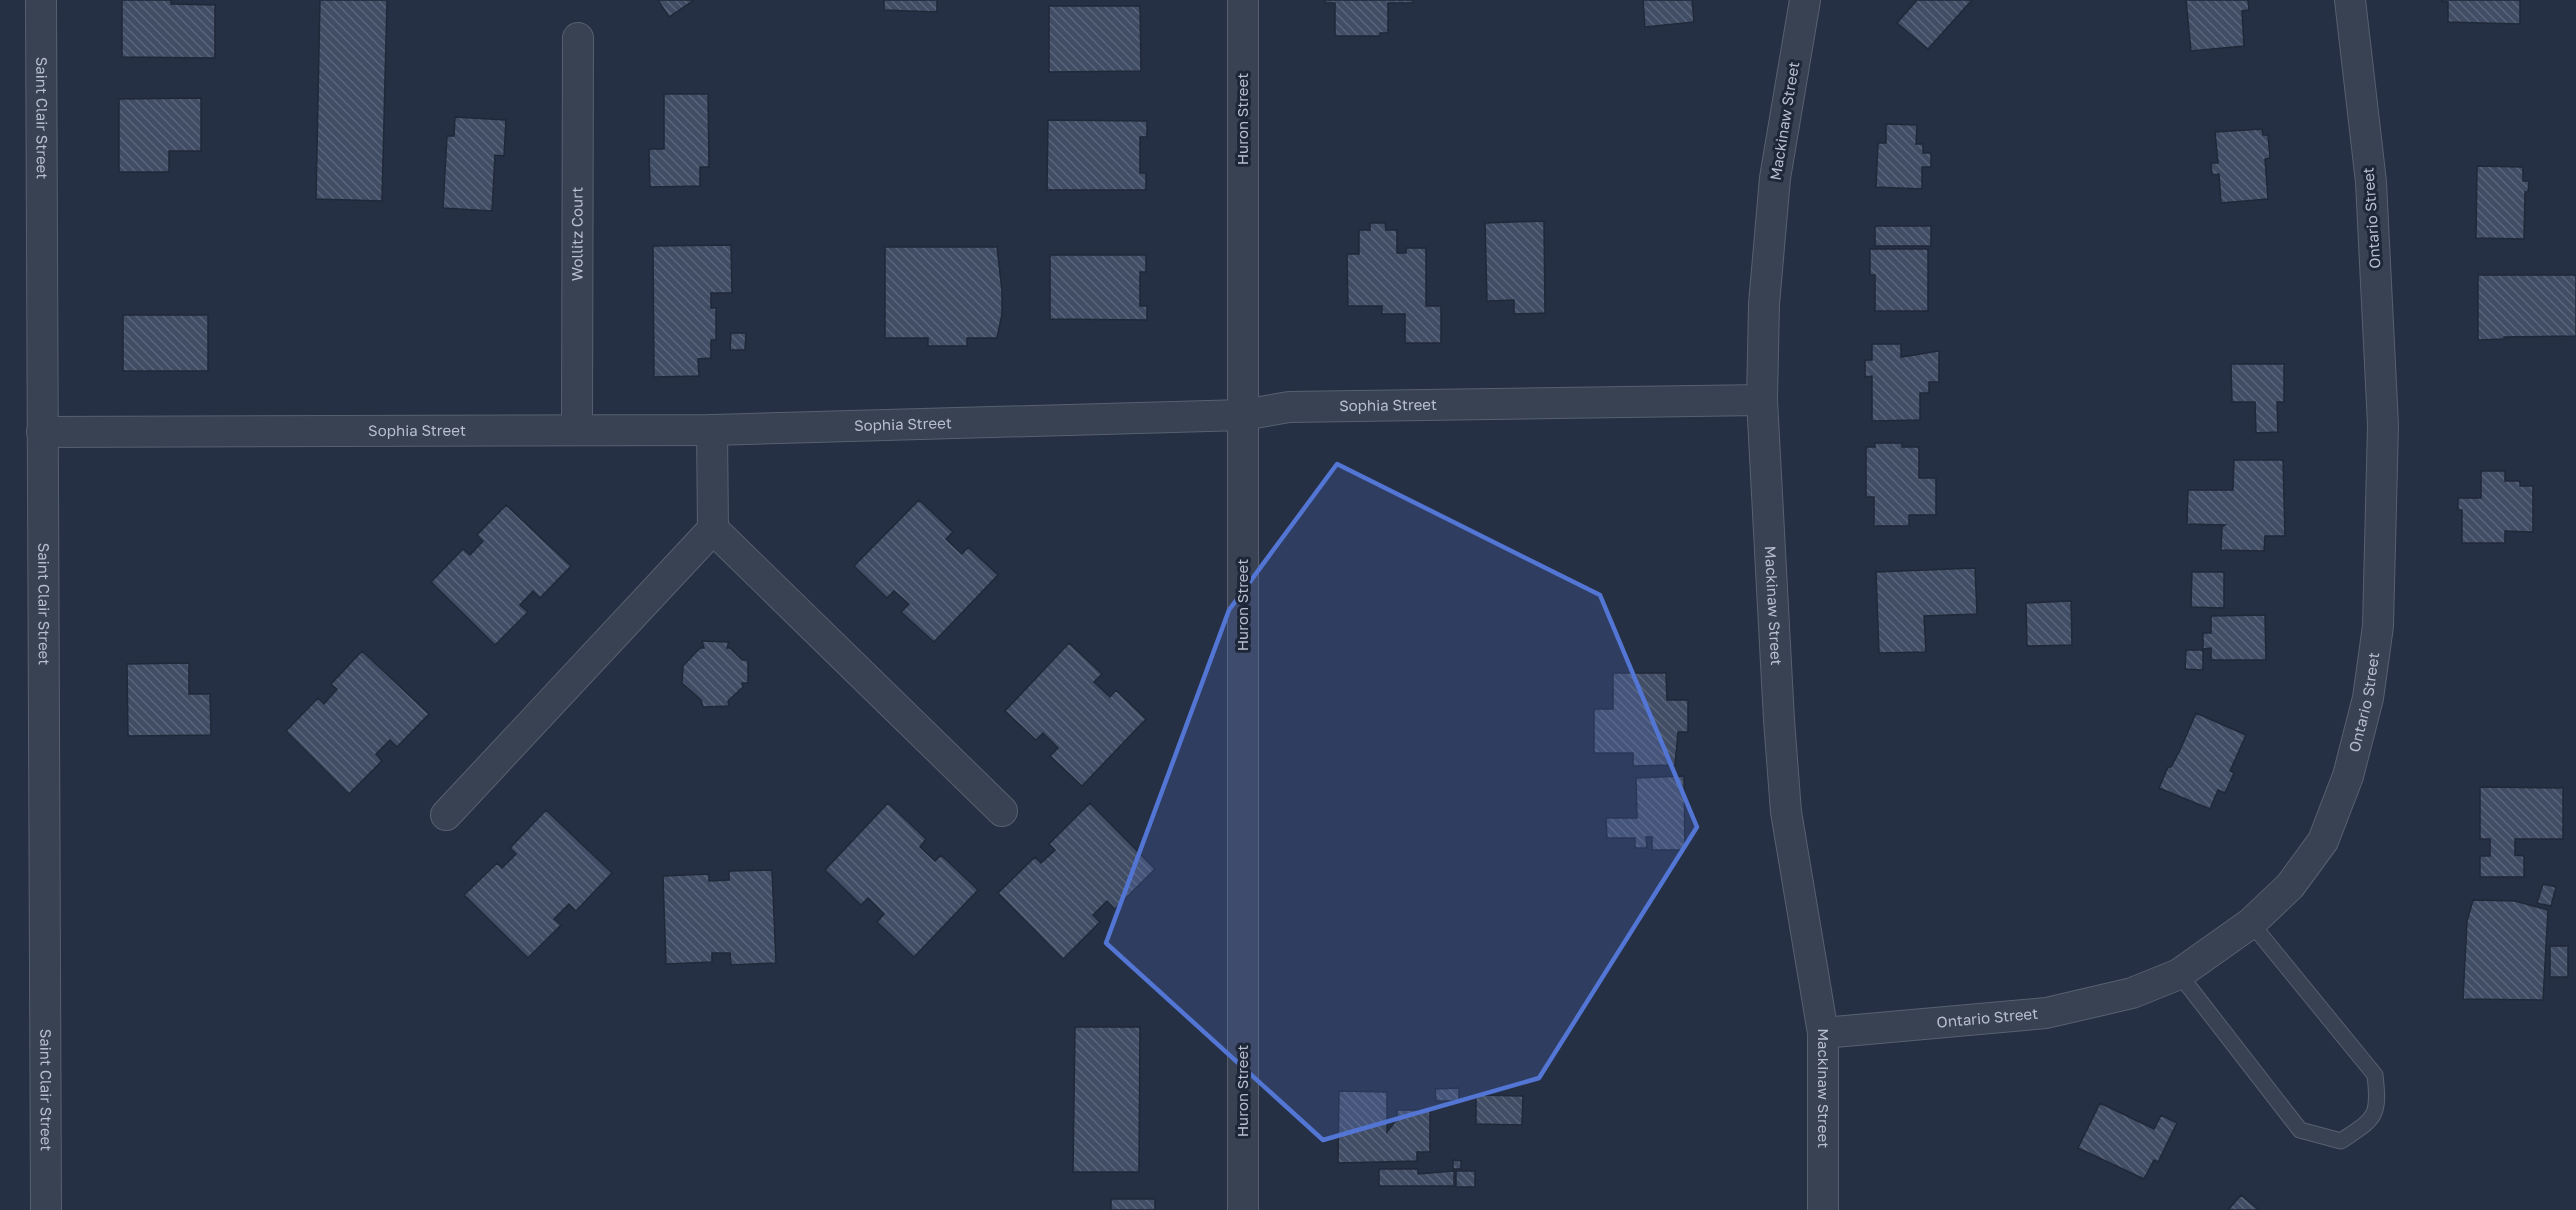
<svg xmlns="http://www.w3.org/2000/svg" width="2576" height="1210" font-family="'Golos Text',sans-serif">
  <style>
    .building { fill: url(#building-back-hatch); stroke: #20293a; stroke-width: 1.5 }
    .lines { fill: none; stroke-linecap: round; stroke-linejoin: round }
    .service-casing { stroke: #586070; stroke-width: 17 }
    .minor-casing { stroke: #586070; stroke-width: 32 }
    .service { stroke: #394253; stroke-width: 15 }
    .minor { stroke: #394253; stroke-width: 30 }
    .marked { fill: #5375d4; fill-opacity: 0.2; stroke: #5375d4; stroke-width: 4.5; stroke-linejoin: round }
    .labels { text-anchor: middle; stroke-width: 6; stroke-linejoin: round; paint-order: stroke }
    .street-label { font-size: 15px; fill: #b7becd; stroke: #1e2738 }
  </style>
  <defs>
    <pattern id="building-back-hatch" width="6" height="6" patternUnits="userSpaceOnUse" patternTransform="scale(1.5)"><rect width="6" height="6" fill="#414d64"/><path d="M-1 5l2 2M0 0l6 6M5-1l2 2" fill="none" stroke="#5a6579"/></pattern>
  </defs>
  <rect width="100%" height="100%" fill="#253044"/>
  <path class="building" d="M122,0H171V4L215,5V58L122,57Z
    M320,0H387L382,201L316,199Z
    M658,0H694L669,17Z
    M884,0H937V12L884,10Z
    M1325,0H1413V3H1388V33H1380V36H1335V3H1325Z
    M1643,0H1692L1694,22L1645,27Z
    M1917,0H1972L1928,49L1897,23Z
    M2186,0H2248L2249,10L2242,11L2244,46L2191,51Z
    M2442,0H2520V24L2448,22V2H2442Z
    M1049,6H1140L1141,71L1049,72Z
    M664,94H708L709,167H700V186L650,187L649,149H664Z
    M201,98V151H169V172H119V99Z
    M455,117L506,120L504,156L495,155L492,211L443,208L447,136H454Z
    M1048,120L1147,121V137H1140V173H1146V190H1047Z
    M1886,124L1917,125L1916,144H1923V153H1931V167H1922V189L1876,187L1878,143H1886Z
    M2262,129L2263,135H2268L2270,158L2265,159L2268,199L2221,203L2219,174L2212,175L2211,163H2218L2215,132Z
    M2477,166L2523,167V181H2529L2528,192H2525L2524,239L2476,238Z
    M1544,221L1545,313L1514,314V300L1487,301L1485,223Z
    M1370,223H1385L1386,230H1397V253H1406V248H1426V306H1441V343H1405V314H1382V306H1348L1347,254H1359V230H1370Z
    M1875,226H1931V246H1875Z
    M731,245L732,293H711V308H716V340H711V358L698,359L699,376L654,377L653,246Z
    M885,247H997L1002,291V314L997,338H967V346H928V338H885Z
    M1870,249H1928V311H1875V275H1870Z
    M1050,255H1146V272H1140V306H1147V320L1050,319Z
    M2478,275H2576V336L2504,337V339L2478,340Z
    M123,315H208V371H123Z
    M731,333H746L745,350H730Z
    M1872,344H1901V357L1939,351V382H1929V393H1920V420L1872,421V376L1865,377V360H1872Z
    M2231,364H2284V402H2277L2278,432L2256,433L2255,402H2232Z
    M1875,443H1902V447H1919V478H1936V515H1909V526H1874V497H1866V447H1875Z
    M2234,460H2283L2285,536H2265L2264,551L2221,550L2222,527L2225,525L2187,524L2188,490H2233Z
    M2481,471H2505V481H2520V486H2533V532L2505,531V543H2462V510H2458V498H2481Z
    M919,500L953,532L946,539L962,554L968,547L998,575L934,642L901,612L909,604L894,591L887,598L854,566Z
    M506,505L571,566L540,598L533,591L520,605L528,612L495,645L431,582L463,549L470,555L483,541L477,535Z
    M1975,568L1977,614L1924,616L1926,652L1879,653L1876,572Z
    M2192,572H2224V608L2191,607Z
    M2071,601L2072,645L2027,646L2026,603Z
    M2265,615L2266,660H2211V648L2203,649V633H2211V616Z
    M702,641L729,642L727,648H730L742,660H748V683H742L743,687L728,701L729,706L703,707L701,700L682,683L683,666L700,648H704Z
    M1069,643L1102,674L1094,682L1110,697L1116,690L1146,719L1082,786L1050,756L1058,748L1043,733L1036,740L1005,711Z
    M2186,650H2203V670L2185,669Z
    M362,651L429,714L397,747L390,740L376,754L382,761L349,794L286,731L318,698L324,704L337,689L331,684Z
    M189,663V694H210L211,735L128,736L127,664Z
    M1613,673H1666L1667,700H1688V732H1678L1675,765L1633,766V753H1594V709H1613Z
    M2196,713L2246,735L2230,771L2234,773L2225,793L2218,790L2210,809L2159,788L2168,767H2171L2180,750Z
    M1684,776L1685,850H1652V837H1646L1647,848H1635V838H1607L1606,818H1637L1636,778Z
    M2480,787L2563,788V839H2515V855L2524,856V877H2480V856H2490V839H2480Z
    M888,803L926,839L920,847L935,861L941,855L978,890L914,957L877,922L884,914L868,898L861,905L825,870Z
    M1090,803L1155,869L1115,909L1107,901L1093,915L1100,922L1063,959L998,893L1035,857L1041,863L1055,850L1049,844Z
    M546,810L612,873L576,911L569,904L554,919L561,925L528,958L464,895L497,863L502,868L516,854L510,848Z
    M772,870L776,963L731,965L730,953H712V962L666,964L663,876L709,874V881L729,880V871Z
    M2543,884L2556,887L2551,906L2537,903Z
    M2473,900L2515,901L2548,910L2543,1000L2463,999L2467,921Z
    M2550,946H2568V977H2550Z
    M1075,1027H1140L1139,1172H1073Z
    M1459,1088V1101H1436L1435,1089Z
    M1339,1091L1387,1092V1132L1397,1119V1110H1430V1152H1417V1161L1338,1163Z
    M1476,1095L1523,1096L1522,1125L1476,1124Z
    M2100,1103L2154,1129L2161,1115L2177,1123L2158,1162L2154,1160L2144,1179L2078,1148Z
    M1453,1160L1461,1161V1169H1453Z
    M1379,1169H1418V1174L1454,1171V1186H1379Z
    M1456,1171H1475V1187H1456Z
    M2241,1195L2259,1210H2228Z
    M1111,1199H1155V1210H1111Z"/>
  <g class="lines">
    <defs>
      <path id="service" d="M2179,974L2300,1130L2341,1141C2375,1118 2380,1118 2375,1075L2251,923"/>
      <g id="minor">
        <path id="s1" d="M41,0L46,1210"/>
        <path d="M1243,0V1210"/>
        <path id="s2" d="M1805,0L1775,178L1764,304L1762,400L1779,720L1786,812L1823,1033V1210"/>
        <path id="s3" d="M577,430L578,38"/>
        <path id="s4" d="M42,432L712,430L1243,415L1289,407L1762,400"/>
        <path d="M713,529L1002,811"/>
        <path d="M446,815L713,529L712,430"/>
        <path id="s5" d="M1823,1033L2046,1013L2132,993L2179,974L2251,923L2290,886L2323,841L2348,776L2368,698L2378,626L2383,425L2371,182L2350,0"/>
      </g>
    </defs>
    <use href="#service" class="service-casing"/>
    <use href="#minor" class="minor-casing"/>
    <use href="#service" class="service"/>
    <use href="#minor" class="minor"/>
  </g>
  <path class="marked" d="M1337,464L1600,595L1697,827L1539,1078L1323,1140L1106,943L1229,610Z"/>
  <g class="labels">
    <g class="street-label">
      <text dy="5" stroke="none"><textPath href="#s1" startOffset="118">Saint Clair Street</textPath></text>
      <text transform="translate(1243 119) rotate(-90)" y="5">Huron Street</text>
      <text transform="translate(1785 121) rotate(-81)" y="5">Mackinaw Street</text>
      <text transform="translate(2372 218) rotate(-94)" y="5">Ontario Street</text>
      <text dy="5" stroke="none"><textPath href="#s3" startOffset="196">Wollitz Court</textPath></text>
      <text dy="5" stroke="none"><textPath href="#s4" startOffset="1347">Sophia Street</textPath></text>
      <text dy="5" stroke="none"><textPath href="#s4" startOffset="861">Sophia Street</textPath></text>
      <text dy="5" stroke="none"><textPath href="#s4" startOffset="375">Sophia Street</textPath></text>
      <text dy="5" stroke="none"><textPath href="#s1" startOffset="604">Saint Clair Street</textPath></text>
      <text transform="translate(1243 605) rotate(-90)" y="5">Huron Street</text>
      <text dy="5" stroke="none"><textPath href="#s2" startOffset="609">Mackinaw Street</textPath></text>
      <text dy="5" stroke="none"><textPath href="#s5" startOffset="706">Ontario Street</textPath></text>
      <text dy="5" stroke="none"><textPath href="#s5" startOffset="165">Ontario Street</textPath></text>
      <text dy="5" stroke="none"><textPath href="#s2" startOffset="1095">Mackinaw Street</textPath></text>
      <text dy="5" stroke="none"><textPath href="#s1" startOffset="1090">Saint Clair Street</textPath></text>
      <text transform="translate(1243 1091) rotate(-90)" y="5">Huron Street</text>
    </g>
  </g>
</svg>
